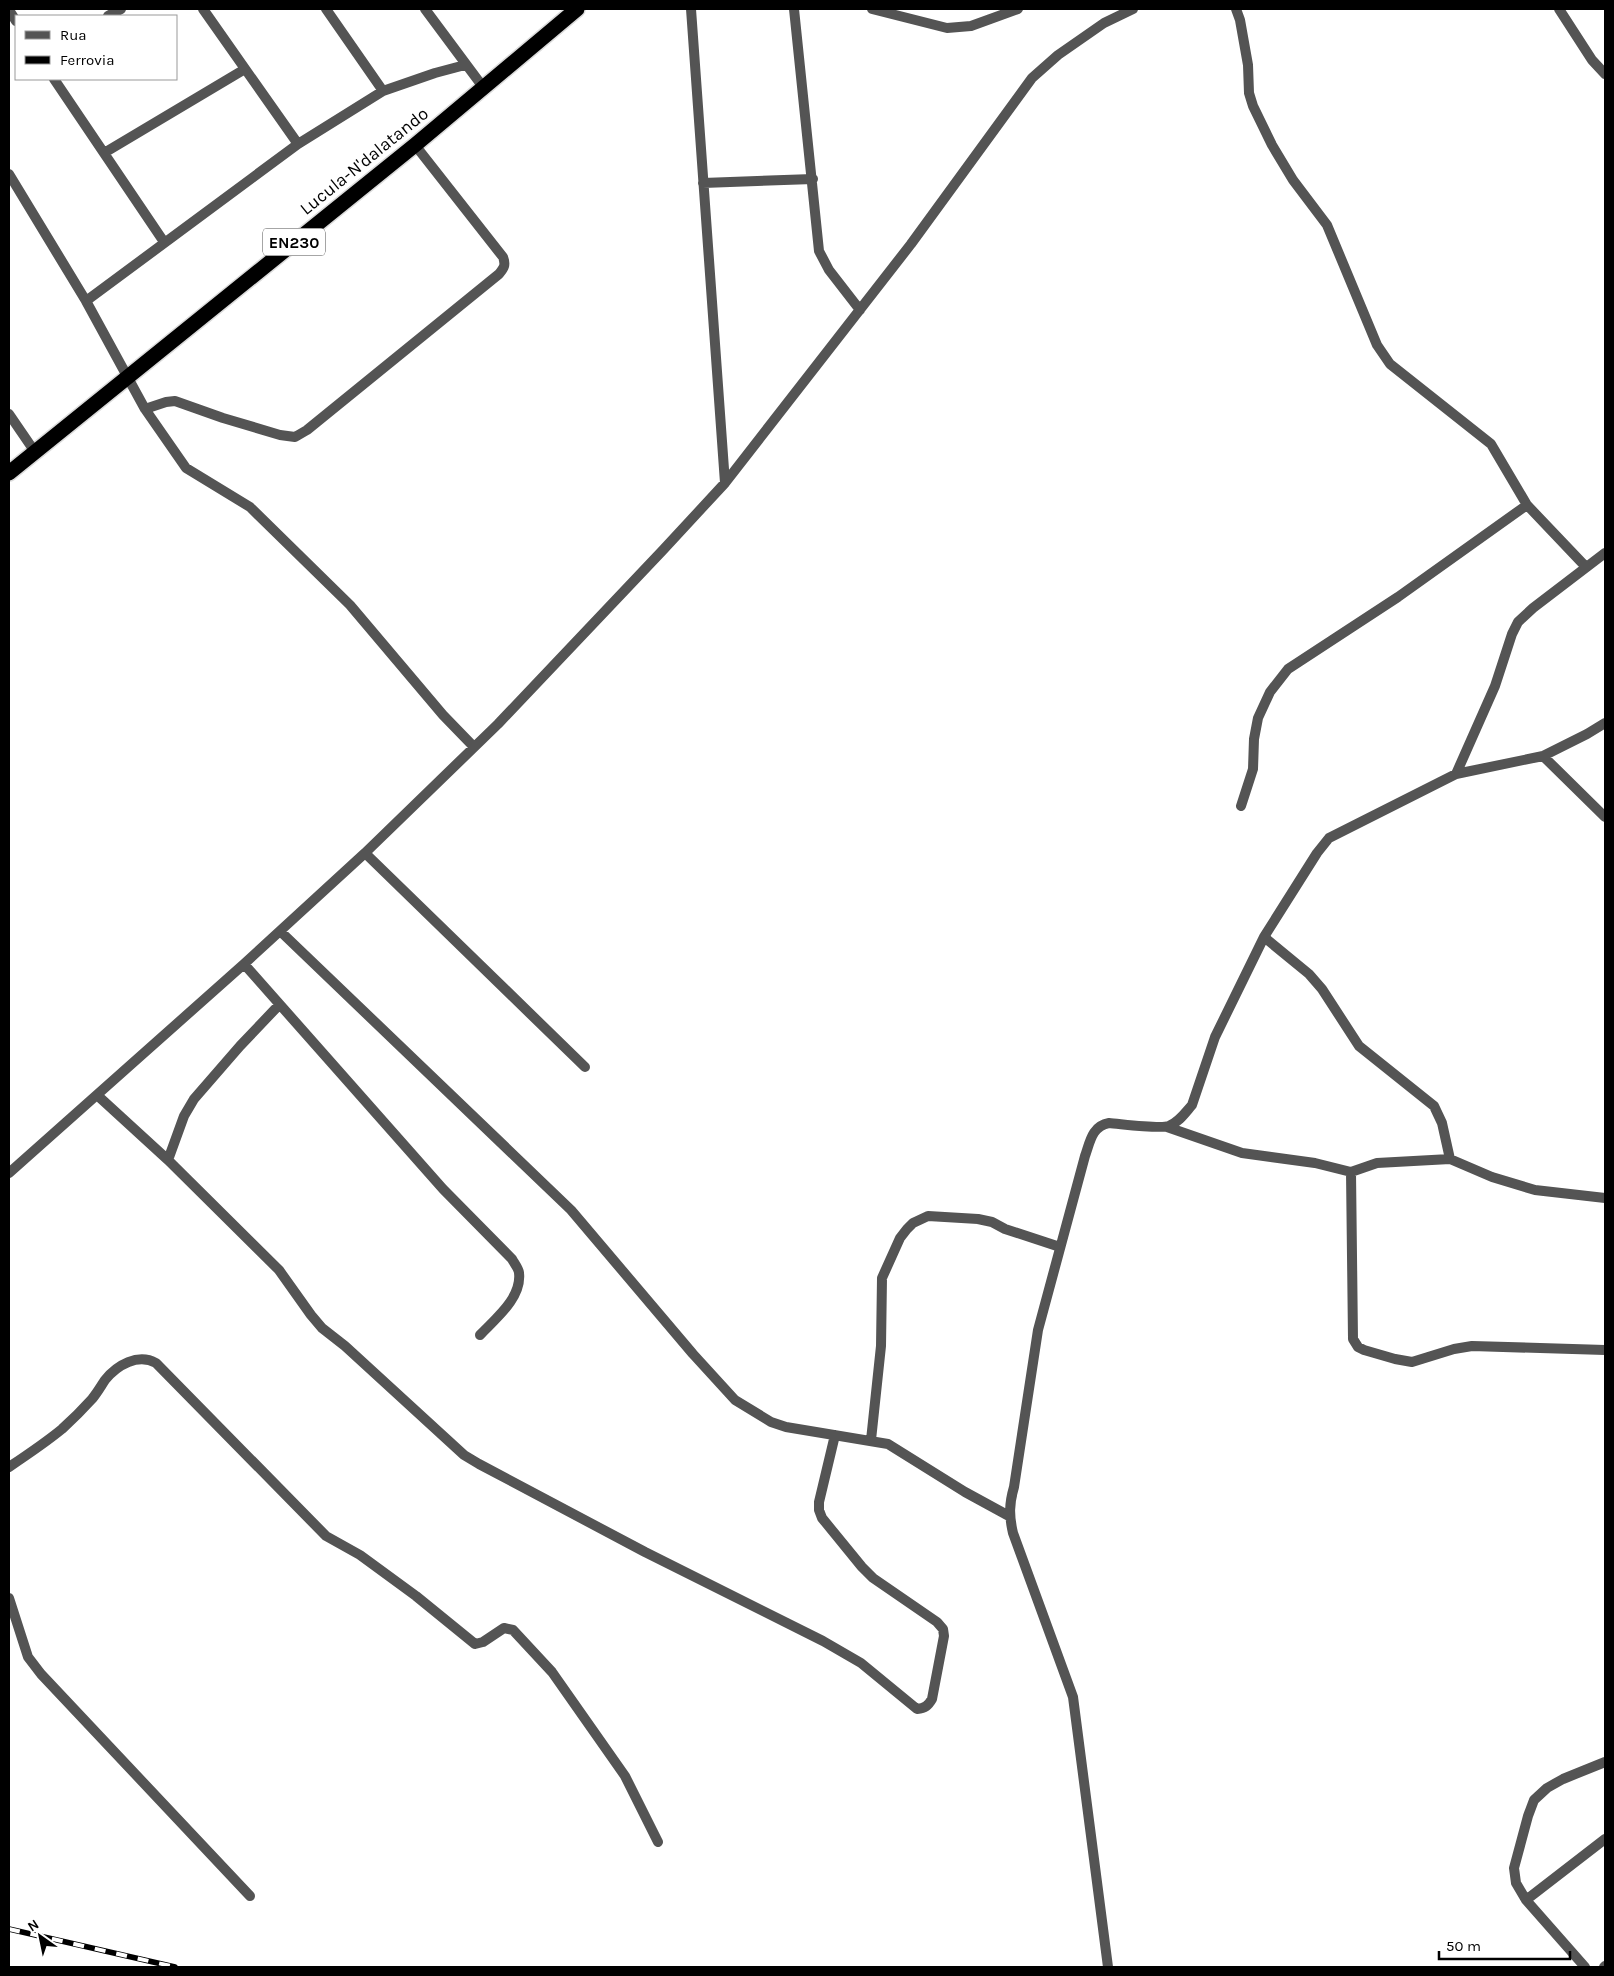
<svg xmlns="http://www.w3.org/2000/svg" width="1614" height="1976" font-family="Karla,sans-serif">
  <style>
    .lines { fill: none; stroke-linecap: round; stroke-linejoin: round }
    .highway-casing { stroke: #dbdbdb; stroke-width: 18 }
    .street { stroke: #545454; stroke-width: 10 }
    .highway { stroke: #000; stroke-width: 15 }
    .rail-casing { stroke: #000; stroke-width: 5.5 }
    .rail { stroke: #fff; stroke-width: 4; stroke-dasharray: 11; stroke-linecap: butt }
    .labels { text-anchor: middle; stroke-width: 4; stroke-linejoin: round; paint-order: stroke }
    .shield { fill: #fff; stroke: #4c4c4c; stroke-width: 1 }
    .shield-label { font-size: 16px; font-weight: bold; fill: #000 }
    .street-label { font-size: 18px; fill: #000; stroke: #fff }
  </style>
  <rect width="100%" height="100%" fill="#fff"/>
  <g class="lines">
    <defs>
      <path id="highway" d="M9,473L415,145L577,9"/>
    </defs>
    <use href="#highway" class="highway-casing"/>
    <path class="street" d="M203,9L298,144
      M326,9L383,91
      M425,9L483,87
      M691,9L725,483
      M794,9L819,251L829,270L860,310
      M872,9L947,28L971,26L1018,9
      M1236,9L1240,20L1248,65L1249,93L1253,106L1272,145L1293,180L1327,225L1377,345L1390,364L1491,444L1527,505L1586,567
      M1559,9L1592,60L1605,74
      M9,10L16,21
      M108,16L121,9
      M54,79L164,242
      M104,153L245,69
      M9,174L86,301L145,409L186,468L250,507L350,605L443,715L474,747
      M703,183L813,179
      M86,301L298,144L383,91L435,73L465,65
      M145,409L166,402L175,401L223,418L280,435L295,437L307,430L499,274C504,268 506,265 503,257L415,145
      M9,414L35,452
      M1543,756L1605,817
      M1456,774L1495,686L1512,634L1518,622L1533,608L1605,553
      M1241,806L1253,769L1254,739L1258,718L1270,692L1288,669L1398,597L1527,505
      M365,853L585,1067
      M280,931L571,1210L693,1354L735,1400L771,1422L786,1427L888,1444L965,1492L1009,1516
      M1264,937L1309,974L1322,989L1359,1046L1434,1106L1442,1123L1450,1159
      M244,964L443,1189L512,1259C514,1263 519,1269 519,1273C522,1298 495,1319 480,1335
      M97,1095L168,1160L279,1270L311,1315L322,1328L345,1346L464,1455L479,1464L645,1552L823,1641L861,1663L917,1709C925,1708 928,1706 932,1699L944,1636L943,1629L937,1622L873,1578L862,1567L822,1518L819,1510V1502L835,1435
      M1167,1127L1242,1153L1315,1163L1351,1172L1377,1163L1450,1159L1492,1177L1535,1190L1605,1198
      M168,1160L184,1116L194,1099L240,1046L279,1005
      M1351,1172L1353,1339L1358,1347L1364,1350L1395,1359L1412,1362L1454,1349L1472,1346L1605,1350
      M9,1173L244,964L365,853L498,724L663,550L725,483L911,244L1032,78L1058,55L1104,23L1133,9
      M871,1440L881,1346L882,1278L900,1238L907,1229L913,1223L928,1216L978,1219L992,1222L1005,1229L1060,1247
      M9,1467C27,1455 45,1443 62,1429C73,1419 83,1409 92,1399C97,1393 101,1386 105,1380C117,1365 138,1353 156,1363L326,1536L360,1555L416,1596L475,1644L483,1642L504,1628L513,1630L552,1672L625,1776L658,1842
      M9,1598L28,1657L41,1674L250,1896
      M1526,1900L1605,1839
      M1108,1967L1073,1697L1013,1533C1009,1516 1009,1504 1014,1487L1038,1330L1085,1156C1090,1142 1092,1126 1109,1123C1122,1124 1159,1129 1169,1126C1179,1122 1185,1113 1192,1105L1215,1037L1264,937L1317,853L1329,838L1456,774L1543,756L1587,734L1605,723
      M1585,1967L1526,1900L1516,1883L1514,1868L1528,1816L1534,1800L1547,1788L1563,1779L1605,1762
      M1604,1967L1605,1966"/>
    <use href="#highway" class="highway"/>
    <defs>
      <path id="rail" d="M9,1929L175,1967"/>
    </defs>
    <use href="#rail" class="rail-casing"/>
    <use href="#rail" class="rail"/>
  </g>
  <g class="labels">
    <rect class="shield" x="263" y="228.5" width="62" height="27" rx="4"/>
    <g class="shield-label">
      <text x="294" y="248">EN230</text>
    </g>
    <g class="street-label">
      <text transform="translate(364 161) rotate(-39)" y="6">Lucula-N'dalatando</text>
    </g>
  </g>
  <rect width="1614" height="1976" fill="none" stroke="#000000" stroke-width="20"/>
  <rect x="15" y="15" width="162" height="65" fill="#ffffff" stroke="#999999"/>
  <rect x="25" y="31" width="25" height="8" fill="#545454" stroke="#999999"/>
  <text x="60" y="40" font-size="15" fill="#000000">Rua</text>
  <rect x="25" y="56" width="25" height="8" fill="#000000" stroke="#999999"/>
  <text x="60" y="65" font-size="15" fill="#000000">Ferrovia</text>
  <g transform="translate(40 1936) rotate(327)" stroke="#ffffff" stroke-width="4" paint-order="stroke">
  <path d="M0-4L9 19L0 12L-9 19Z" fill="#000000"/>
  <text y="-8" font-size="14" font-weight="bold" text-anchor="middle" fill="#000000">N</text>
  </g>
  <path d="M1439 1951v8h131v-8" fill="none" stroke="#000000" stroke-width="2.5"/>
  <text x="1446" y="1951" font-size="15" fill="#000000" stroke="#ffffff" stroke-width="4" paint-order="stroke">50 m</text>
</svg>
